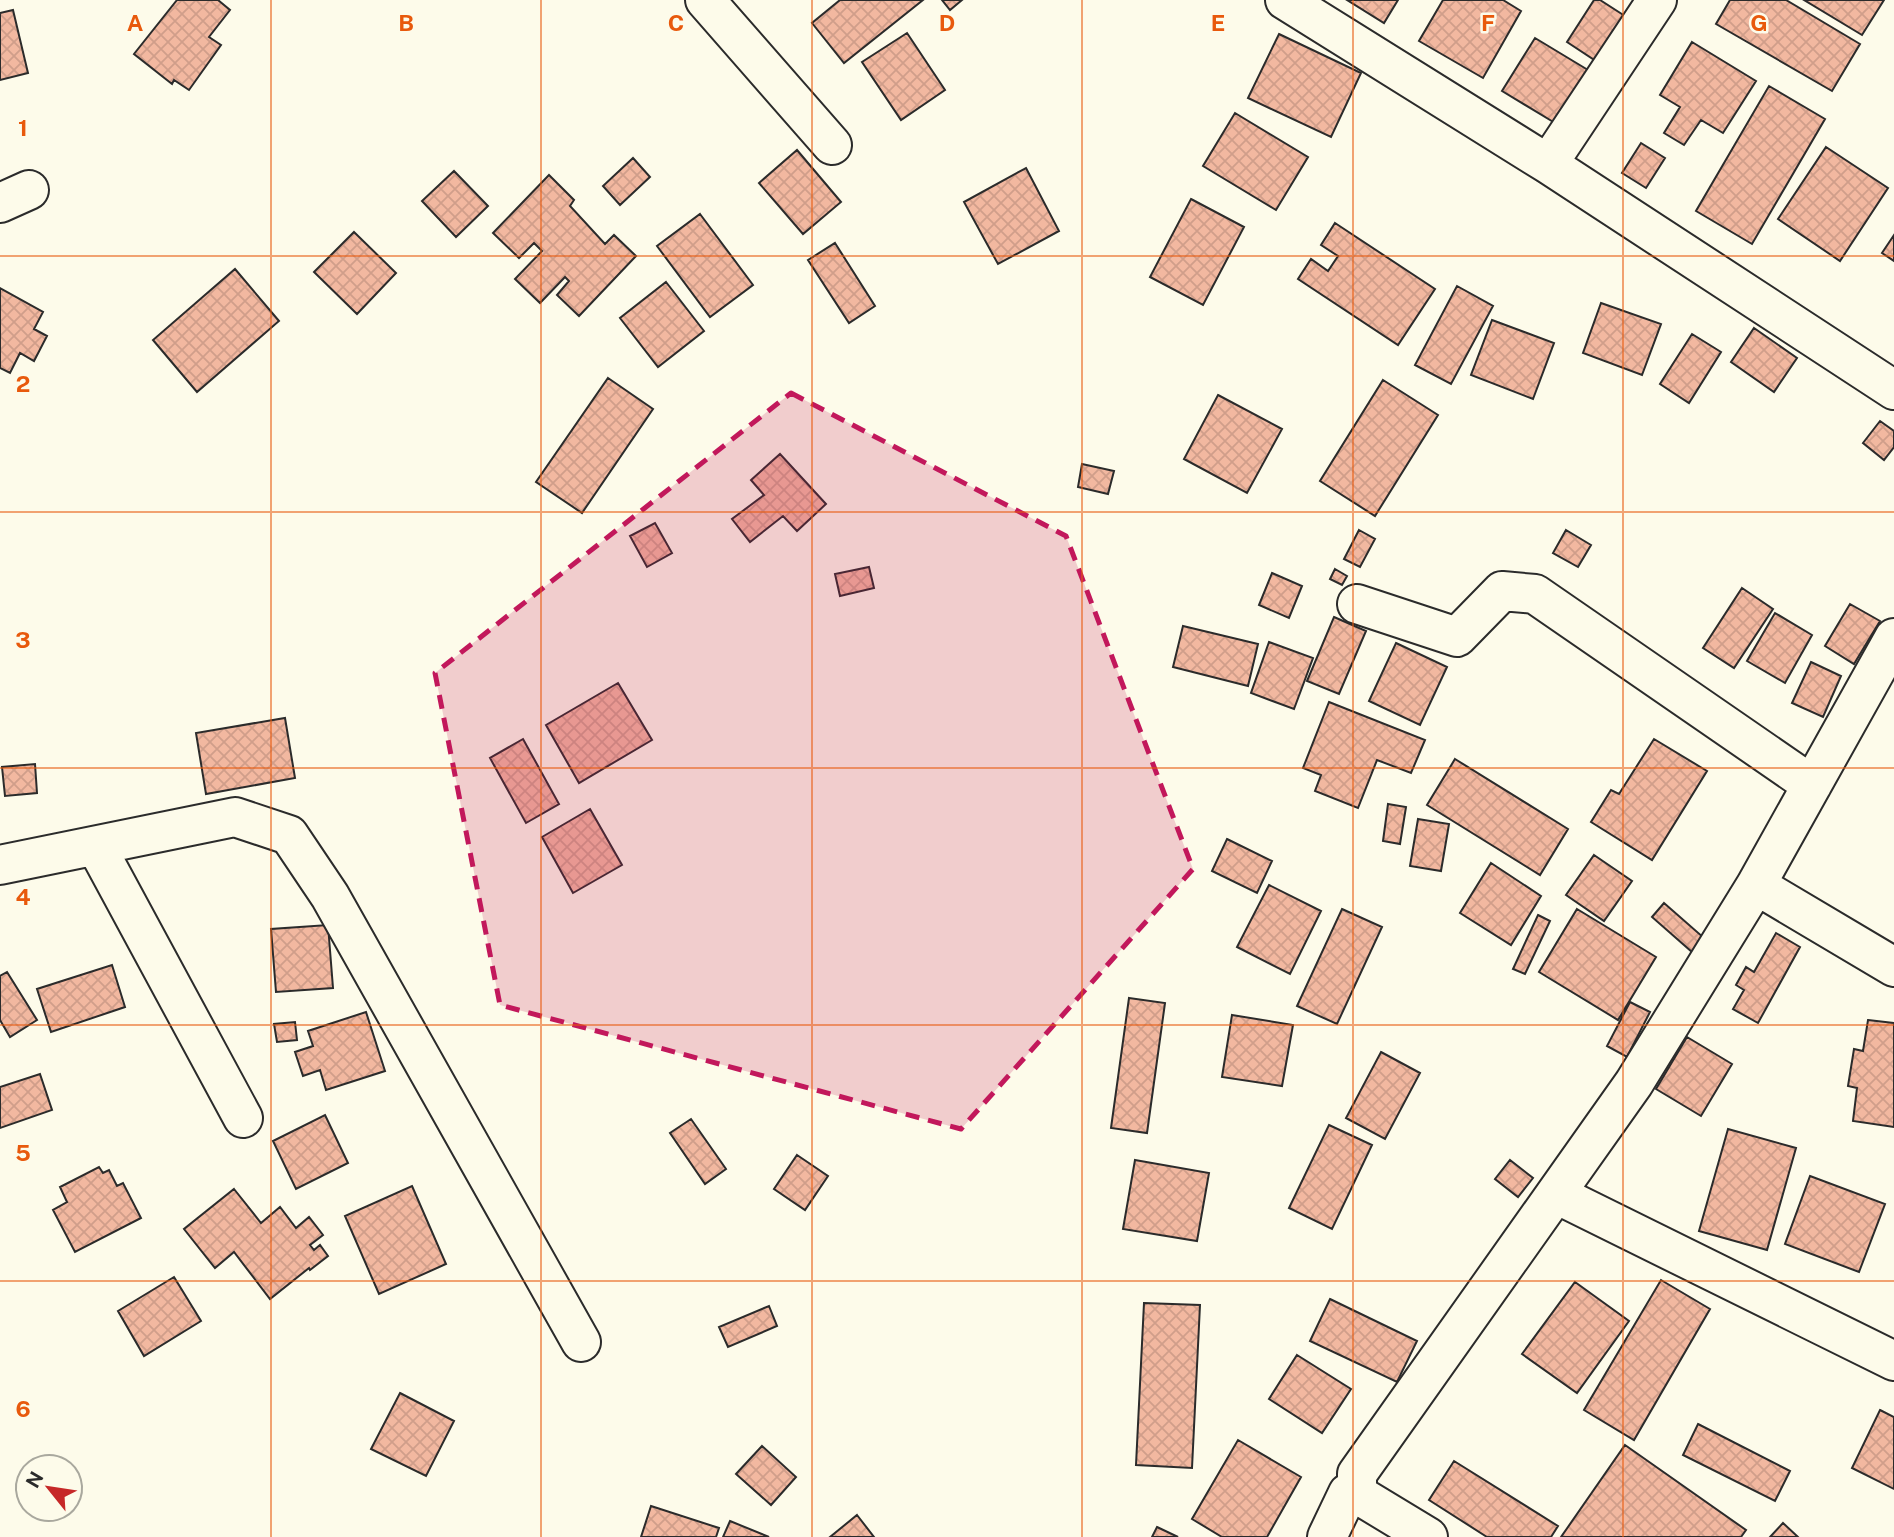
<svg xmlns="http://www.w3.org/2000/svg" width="1894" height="1537" font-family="'Public Sans',sans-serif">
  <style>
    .building { fill: url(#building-cross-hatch); stroke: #2b2b2b; stroke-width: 2 }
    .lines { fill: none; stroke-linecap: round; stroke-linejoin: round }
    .minor-casing { stroke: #2b2b2b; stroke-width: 42 }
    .minor { stroke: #fdfbea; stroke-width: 38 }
    .marked { fill: #c2185b; fill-opacity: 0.2; stroke: #c2185b; stroke-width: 5; stroke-dasharray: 14 9; stroke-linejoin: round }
    .grid { fill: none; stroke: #e8590c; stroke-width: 2; stroke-opacity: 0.55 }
    .grid-label { font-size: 23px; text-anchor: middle; font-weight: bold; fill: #e8590c; stroke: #fdfbea; stroke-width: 5; stroke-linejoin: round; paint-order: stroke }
  </style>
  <defs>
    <pattern id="building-cross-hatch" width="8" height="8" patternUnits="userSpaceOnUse" patternTransform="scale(1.75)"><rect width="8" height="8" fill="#f2b8a0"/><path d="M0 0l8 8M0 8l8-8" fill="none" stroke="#d09e8a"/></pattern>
  </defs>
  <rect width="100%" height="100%" fill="#fdfbea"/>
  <path class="building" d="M177,0H218L230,10L209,37L221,45L189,90L174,80L172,84L134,54Z
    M840,0H923L844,63L812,23Z
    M942,0H962L950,10Z
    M1347,0H1398L1384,23Z
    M1443,0H1503L1521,11L1483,78L1419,41Z
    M1594,0H1600L1628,18L1599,63L1567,42Z
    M1730,0H1786L1860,44L1832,91L1716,24Z
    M1804,0H1884L1862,35Z
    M13,10L28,73L0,80V13Z
    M907,33L945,90L901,120L862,62Z
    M1279,34L1361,73L1331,137L1248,98Z
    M1535,38L1588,70L1555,123L1502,91Z
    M1692,42L1756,81L1723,133L1701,120L1684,145L1664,133L1680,107L1660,95Z
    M1769,86L1825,119L1752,244L1696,211Z
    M1235,113L1308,157L1276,210L1203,166Z
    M1641,143L1665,158L1646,188L1622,173Z
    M1826,147L1888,188L1840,261L1778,219Z
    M797,150L841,202L803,234L759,183Z
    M633,158L650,177L620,205L603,186Z
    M1026,168L1059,231L998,264L964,202Z
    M454,171L488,206L456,237L422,201Z
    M549,175L574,200L570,206L605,244L614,235L636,256L579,316L557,295L569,281L565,277L540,303L515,279L542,251L534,243L519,258L493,233Z
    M1191,199L1244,227L1203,305L1150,277Z
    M700,214L753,285L710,317L657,246Z
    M1335,223L1435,289L1398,345L1298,279L1311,259L1328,271L1338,256L1321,245Z
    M354,232L396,273L357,314L314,272Z
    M1894,235V261L1882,253Z
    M835,243L875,306L849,323L808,260Z
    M235,269L279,321L197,392L153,340Z
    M666,282L704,331L658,367L620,318Z
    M1457,286L1493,306L1451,384L1415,365Z
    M0,288L43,312L34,329L47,336L34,361L20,353L10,373L0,368Z
    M1601,303L1661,324L1642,375L1583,353Z
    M1492,320L1554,343L1533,399L1471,375Z
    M1754,328L1797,358L1774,392L1731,362Z
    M1692,334L1721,352L1689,403L1660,384Z
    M608,378L653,409L582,513L536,482Z
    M1383,380L1438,415L1375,516L1320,481Z
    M1218,395L1282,429L1247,493L1184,459Z
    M1880,421L1894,431V447L1884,460L1863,443Z
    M780,454L826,504L797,531L783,516L750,542L732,519L764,495L751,480Z
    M1082,464L1114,471L1108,494L1078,487Z
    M655,523L672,553L647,567L630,536Z
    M1359,530L1375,539L1360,567L1344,559Z
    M1566,530L1591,545L1578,567L1553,553Z
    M869,567L874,588L840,596L835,574Z
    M1335,569L1347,576L1342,585L1330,579Z
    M1272,573L1302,586L1289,618L1259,605Z
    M1742,588L1773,609L1734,668L1703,648Z
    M1850,604L1880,621L1854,664L1825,646Z
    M1775,613L1812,635L1785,683L1747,661Z
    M1334,617L1366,631L1339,694L1307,681Z
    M1183,626L1258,644L1248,686L1173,667Z
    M1269,642L1313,658L1294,709L1251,693Z
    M1396,643L1447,667L1420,725L1369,701Z
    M1811,662L1841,676L1823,717L1792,703Z
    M618,683L652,740L579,783L546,725Z
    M1329,702L1425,740L1411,773L1377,760L1358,808L1315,791L1321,775L1303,768Z
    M285,718L295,778L206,794L196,733Z
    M523,739L559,804L526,823L490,758Z
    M1654,739L1707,771L1652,860L1591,822L1611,790L1619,794Z
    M1455,759L1568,829L1540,875L1427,805Z
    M35,764L37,793L5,796L2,767Z
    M1388,804L1406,807L1400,844L1383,841Z
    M590,809L622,865L573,893L542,837Z
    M1418,819L1449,824L1441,871L1410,866Z
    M1227,839L1272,861L1257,893L1212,871Z
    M1594,855L1632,881L1604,921L1566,895Z
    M1491,863L1541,896L1511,945L1460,913Z
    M1269,885L1321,911L1290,974L1237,947Z
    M1664,903L1704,938L1692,952L1652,917Z
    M1342,909L1382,927L1337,1024L1297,1006Z
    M1577,909L1656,957L1618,1020L1539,972Z
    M1538,915L1550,921L1525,974L1513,969Z
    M328,925L333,988L276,992L271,929Z
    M1776,933L1800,947L1758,1023L1733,1009L1744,990L1736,985L1746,967L1754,972Z
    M112,965L125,1007L51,1032L37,989Z
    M7,972L37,1020L10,1037L0,1020V976Z
    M1129,998L1165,1003L1147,1133L1111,1128Z
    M1630,1002L1650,1012L1627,1057L1607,1046Z
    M366,1012L385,1071L326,1090L320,1070L303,1076L295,1052L313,1046L308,1031Z
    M1232,1015L1293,1025L1282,1086L1222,1077Z
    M1868,1020L1894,1023V1127L1853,1121L1857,1088L1848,1086L1854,1049L1863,1051Z
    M295,1022L297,1040L277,1042L274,1024Z
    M1687,1037L1732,1064L1701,1116L1656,1089Z
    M1381,1052L1420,1073L1385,1139L1346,1118Z
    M40,1074L52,1110L0,1128V1087Z
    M325,1115L348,1163L296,1189L273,1141Z
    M691,1119L726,1169L705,1184L670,1133Z
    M1329,1125L1372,1145L1332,1229L1289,1208Z
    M1728,1129L1796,1148L1767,1250L1699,1231Z
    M797,1155L828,1176L805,1210L774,1189Z
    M1135,1160L1209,1173L1197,1241L1123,1229Z
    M1510,1160L1533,1178L1518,1197L1495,1179Z
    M99,1167L103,1173L109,1170L117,1186L123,1183L141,1218L75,1252L53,1210L67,1202L60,1187Z
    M1810,1176L1885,1204L1859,1272L1785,1244Z
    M412,1186L446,1264L379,1294L345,1216Z
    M234,1189L261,1223L280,1207L296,1228L309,1217L323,1235L310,1245L314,1250L320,1245L328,1256L310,1270L309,1268L270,1299L234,1252L215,1268L184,1229Z
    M174,1277L201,1321L144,1356L118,1311Z
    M1661,1280L1710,1309L1634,1440L1584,1410Z
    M1575,1282L1629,1321L1577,1393L1522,1354Z
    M1330,1299L1417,1341L1397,1382L1310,1341Z
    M1144,1303L1200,1305L1192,1468L1136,1465Z
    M769,1306L777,1326L728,1347L719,1327Z
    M1297,1355L1351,1389L1322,1433L1269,1399Z
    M400,1393L454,1421L426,1476L371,1449Z
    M1880,1410L1894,1417V1489L1852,1468Z
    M1698,1424L1790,1471L1775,1501L1683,1455Z
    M1238,1440L1301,1477L1267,1537H1222L1192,1519Z
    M1625,1445L1746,1530L1741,1537H1561Z
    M762,1446L796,1477L771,1505L736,1474Z
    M1454,1461L1558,1526L1551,1537H1487L1429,1500Z
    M651,1506L719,1528L716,1537H641Z
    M857,1515L874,1537H830Z
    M730,1521L769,1537H723Z
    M1783,1523L1798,1537H1770Z
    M1157,1527L1178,1537H1152Z"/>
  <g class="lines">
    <defs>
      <path id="minor" d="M705,0L832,145
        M1285,0L1548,164L1894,390
        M1548,164L1657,0
        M0,203L29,190
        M1357,604L1457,637L1502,591L1535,594L1812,785
        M96,846L243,1118
        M0,865L235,817L289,835L330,896L581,1342
        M1756,885L1894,967
        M1556,1194L1894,1361
        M1327,1537L1348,1493L1357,1494
        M1428,1537L1357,1494V1474L1634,1083L1756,885L1894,638"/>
    </defs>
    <use href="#minor" class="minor-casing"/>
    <use href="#minor" class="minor"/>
  </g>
  <path class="marked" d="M791,393L1066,536L1193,869L961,1129L500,1005L435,673Z"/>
  <path class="grid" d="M271,0V1537M541,0V1537M812,0V1537M1082,0V1537M1353,0V1537M1623,0V1537M0,256H1894M0,512H1894M0,768H1894M0,1025H1894M0,1281H1894"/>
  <g class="grid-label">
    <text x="135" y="31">A</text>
    <text x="406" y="31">B</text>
    <text x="676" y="31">C</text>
    <text x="947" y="31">D</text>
    <text x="1218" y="31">E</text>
    <text x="1488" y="31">F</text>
    <text x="1759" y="31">G</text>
    <text x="23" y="136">1</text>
    <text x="23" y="392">2</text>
    <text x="23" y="648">3</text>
    <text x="23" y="905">4</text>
    <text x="23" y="1161">5</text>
    <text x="23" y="1417">6</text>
  </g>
  <g transform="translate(49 1488) rotate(300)"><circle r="33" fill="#fdfbea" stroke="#a9a89e" stroke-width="2"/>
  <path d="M0-5L12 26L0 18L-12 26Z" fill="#c62828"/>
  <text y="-10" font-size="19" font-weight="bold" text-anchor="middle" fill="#2b2b2b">N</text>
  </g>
</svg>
